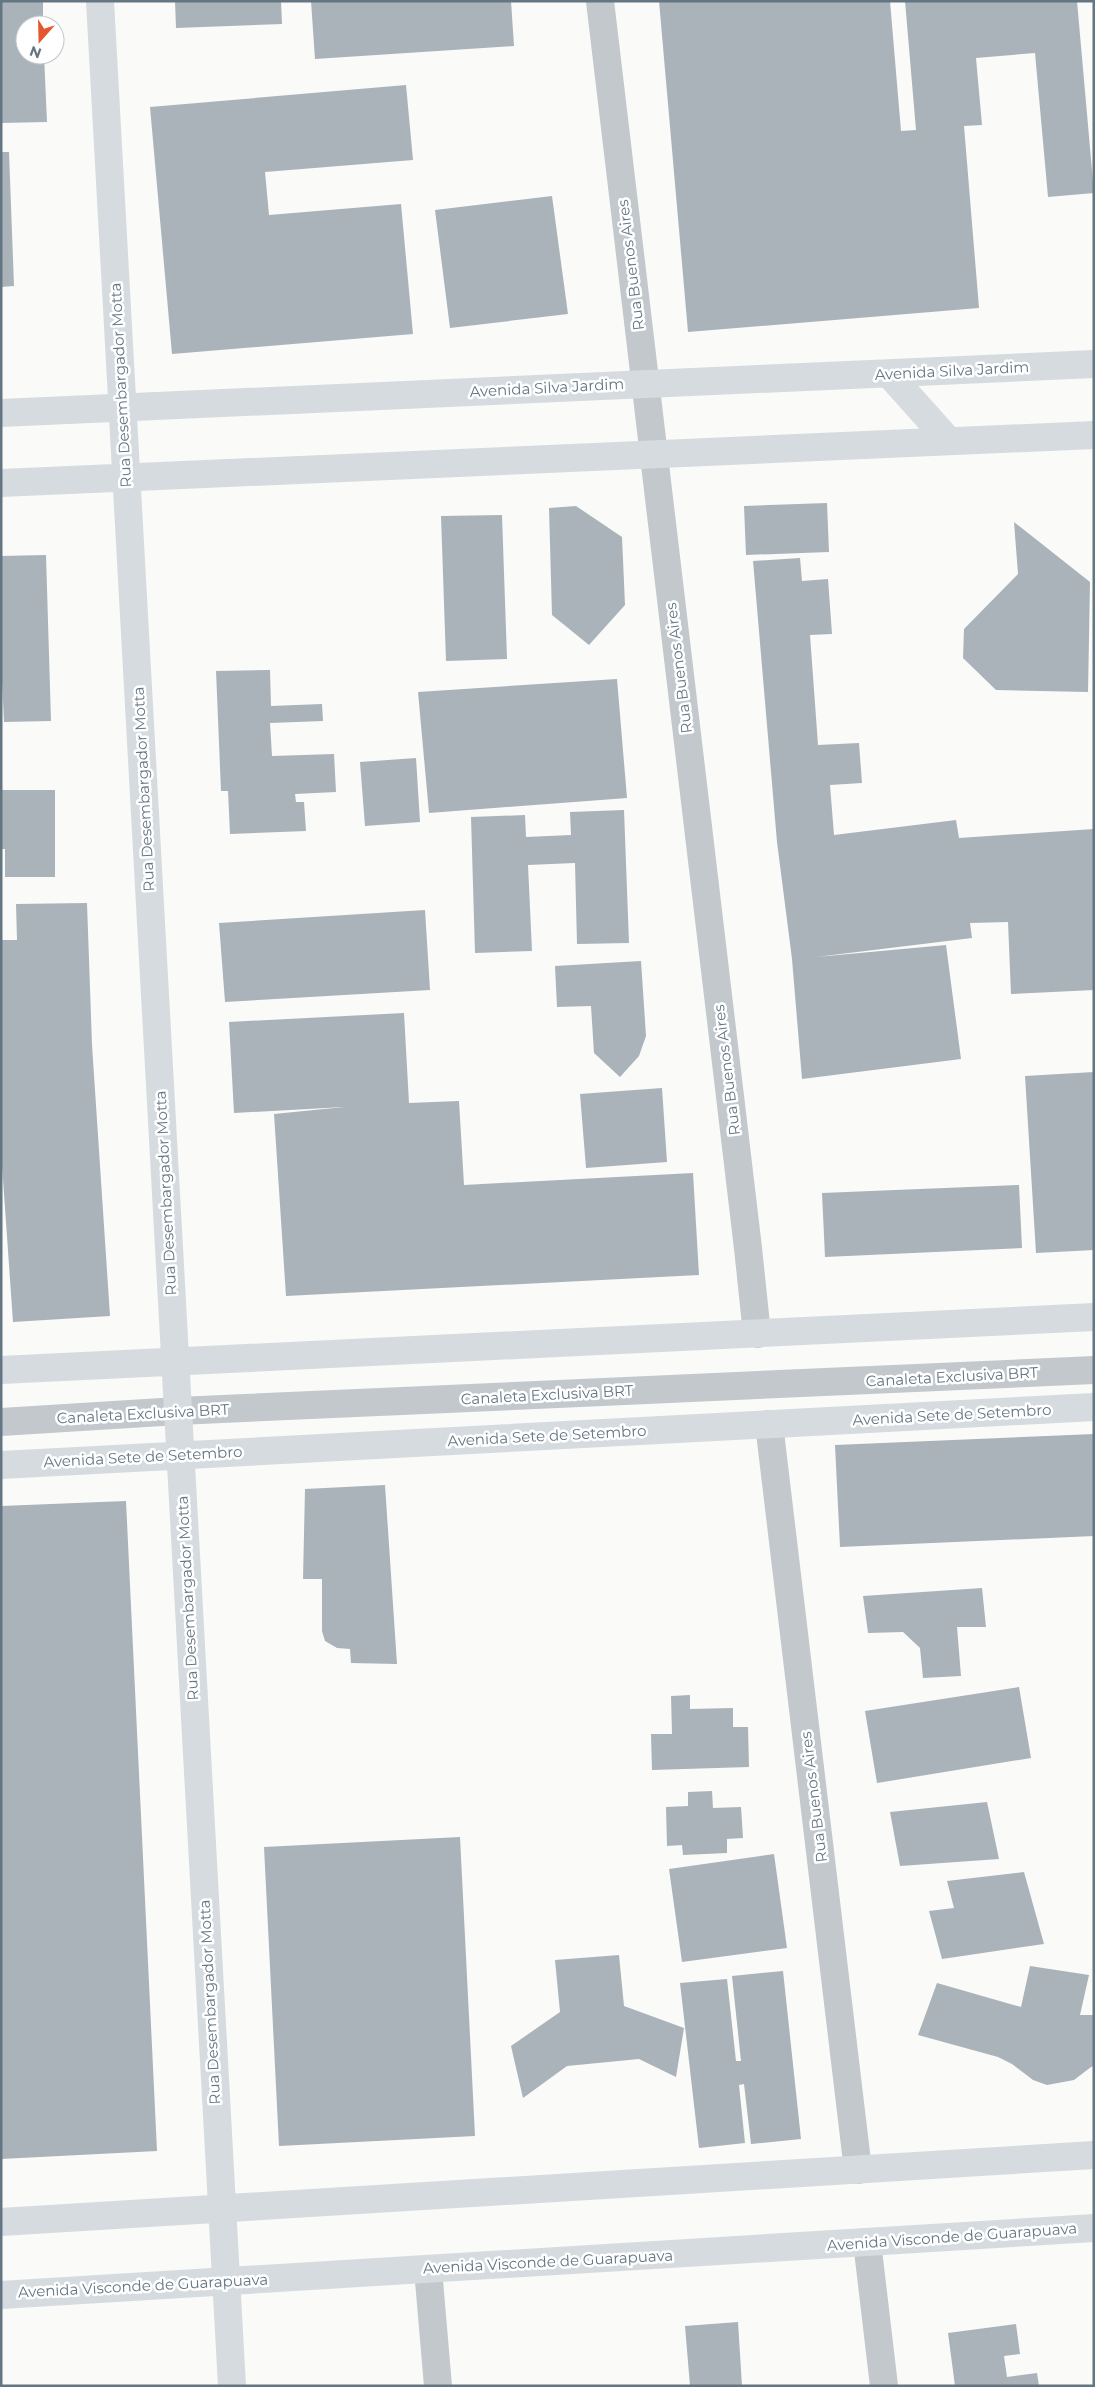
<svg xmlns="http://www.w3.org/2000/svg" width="1095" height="2387" font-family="Montserrat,sans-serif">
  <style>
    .building { fill: #aab3b9 }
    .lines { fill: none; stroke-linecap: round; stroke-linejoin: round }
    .minor { stroke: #c3c8cc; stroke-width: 28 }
    .major { stroke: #d6dbdf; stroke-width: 28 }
    .labels { text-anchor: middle; stroke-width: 5; stroke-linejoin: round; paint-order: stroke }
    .street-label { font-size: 15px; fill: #657683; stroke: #fff }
  </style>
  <rect width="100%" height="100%" fill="#fafaf8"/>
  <path class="building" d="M1,1H43V25H25V55H44L47,122L1,123Z
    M175,1H281L282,24L176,28Z
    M311,1H511L514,46L315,59Z
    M659,1H890L901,131L916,130L905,1H1077L1094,193L1048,197L1035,53L976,58L982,125L964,126L979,308L688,332Z
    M406,85L413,160L265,172L269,215L401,204L413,334L172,354L150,107Z
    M1,152H9L14,286L1,287Z
    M552,196L568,314L450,328L435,210Z
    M827,503L829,552L746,555L744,506Z
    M576,506L622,537L625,605L589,645L552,615L549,508Z
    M502,515L507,659L446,661L441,516Z
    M1014,522L1090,582L1088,692L996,690L963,658L964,629L1018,574Z
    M46,555L51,721L4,722L1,662V556Z
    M800,558L802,581L828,579L832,634L810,635L818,745L859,743L862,783L830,785L834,835L956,820L959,838L1094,829V990L1011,994L1008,922L970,923L972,938L816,957L946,945L961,1059L802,1079L792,959L777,842L753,561Z
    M270,670L271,706L322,704L323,721L270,723L272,756L334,754L336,792L295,794L296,802H304L306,831L230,834L228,791H221L216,671Z
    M617,679L627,798L429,813L418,692Z
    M416,758L420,822L365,826L360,762Z
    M1,790H55V877H5V849H1Z
    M624,810L629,943L577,944L575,863L528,865L532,951L475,953L471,817L525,815L526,837L571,835L570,812Z
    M87,903L92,1045L110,1316L13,1322L1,1151V940H17L16,904Z
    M425,910L430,990L225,1002L219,923Z
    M641,961L646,1036L639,1056L620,1077L594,1053L591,1006L557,1007L555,966Z
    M404,1013L409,1103L459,1101L464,1185L693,1173L699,1275L286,1296L274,1114L344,1107L234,1113L229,1022Z
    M1094,1072V1250L1036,1253L1025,1076Z
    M662,1088L667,1162L586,1168L580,1094Z
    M1019,1185L1022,1248L825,1257L822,1193Z
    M1094,1434V1536L840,1547L835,1445Z
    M385,1485L397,1664L351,1663L350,1649L337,1648L325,1641L322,1631V1579H303L305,1489Z
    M126,1501L157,2151L1,2159V1506Z
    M982,1588L986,1627H957L961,1676L923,1678L920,1648L903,1632L868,1633L863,1596Z
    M1019,1687L1031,1758L877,1783L865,1711Z
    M690,1695V1709L733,1708V1727H748L749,1767L652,1770L651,1734H672L671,1696Z
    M712,1791L713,1808L741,1807L743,1838L727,1839V1853L683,1855L682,1845L667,1846L666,1807L688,1806V1792Z
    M987,1802L999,1859L900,1866L890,1812Z
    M460,1837L475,2136L279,2146L264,1847Z
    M774,1854L787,1948L682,1962L669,1869Z
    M1024,1872L1044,1944L942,1959L929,1911L954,1908L947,1881Z
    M619,1955L624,2006L684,2028L676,2077L639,2059L567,2066L523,2098L511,2046L560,2012L555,1960Z
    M1030,1966L1089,1975L1080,2015H1094V2066L1091,2067L1074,2080L1047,2085L1033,2080L1012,2064L998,2057L918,2035L937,1983L1021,2007Z
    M783,1971L801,2139L751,2144L744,2084L739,2085L745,2143L699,2148L680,1983L727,1979L736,2061H741L732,1976Z
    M738,2322L742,2386H690L685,2326Z
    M1016,2324L1020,2354L1004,2356L1007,2377L1037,2373L1039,2386H955L948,2333Z"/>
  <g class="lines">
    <path class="minor" d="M600,1L748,1248L757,1334
      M1,1422L178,1411L1094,1370
      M769,1424L858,2170
      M867,2242L884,2386
      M428,2269L438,2386"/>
    <path class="major" d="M100,1L232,2386
      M889,374L949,441
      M1,413L1094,364
      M1,483L1094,435
      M1,1370L1094,1317
      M1,1465L1094,1407
      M1,2222L1094,2155
      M1,2295L1094,2228"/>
  </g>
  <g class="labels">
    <g class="street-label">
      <text transform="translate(631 265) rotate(-97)" y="5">Rua Buenos Aires</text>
      <text transform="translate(952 371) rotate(-3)" y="5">Avenida Silva Jardim</text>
      <text transform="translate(121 385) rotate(-93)" y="5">Rua Desembargador Motta</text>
      <text transform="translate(547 388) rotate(-3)" y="5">Avenida Silva Jardim</text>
      <text transform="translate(679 668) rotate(-97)" y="5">Rua Buenos Aires</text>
      <text transform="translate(144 789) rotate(-93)" y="5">Rua Desembargador Motta</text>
      <text transform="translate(727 1070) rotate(-97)" y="5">Rua Buenos Aires</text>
      <text transform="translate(166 1193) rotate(-93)" y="5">Rua Desembargador Motta</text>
      <text transform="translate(952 1377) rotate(-3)" y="5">Canaleta Exclusiva BRT</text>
      <text transform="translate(547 1395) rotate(-3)" y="5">Canaleta Exclusiva BRT</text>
      <text transform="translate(143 1414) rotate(-3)" y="5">Canaleta Exclusiva BRT</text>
      <text transform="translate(952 1415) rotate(-3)" y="5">Avenida Sete de Setembro</text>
      <text transform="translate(547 1436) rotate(-3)" y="5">Avenida Sete de Setembro</text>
      <text transform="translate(143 1457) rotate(-3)" y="5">Avenida Sete de Setembro</text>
      <text transform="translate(188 1598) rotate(-93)" y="5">Rua Desembargador Motta</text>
      <text transform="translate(814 1797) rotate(-97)" y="5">Rua Buenos Aires</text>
      <text transform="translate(210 2002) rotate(-93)" y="5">Rua Desembargador Motta</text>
      <text transform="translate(952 2237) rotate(-4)" y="5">Avenida Visconde de Guarapuava</text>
      <text transform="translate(548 2262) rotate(-3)" y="5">Avenida Visconde de Guarapuava</text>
      <text transform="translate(143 2286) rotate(-3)" y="5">Avenida Visconde de Guarapuava</text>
    </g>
  </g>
  <rect width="1095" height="2387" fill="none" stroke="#657683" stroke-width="5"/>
  <g transform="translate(40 40) rotate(200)"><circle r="24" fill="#ffffff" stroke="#c1c8cd"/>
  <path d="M0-4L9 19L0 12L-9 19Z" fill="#e4572e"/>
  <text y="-8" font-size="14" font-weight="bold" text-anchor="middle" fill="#657683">N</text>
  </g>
</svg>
